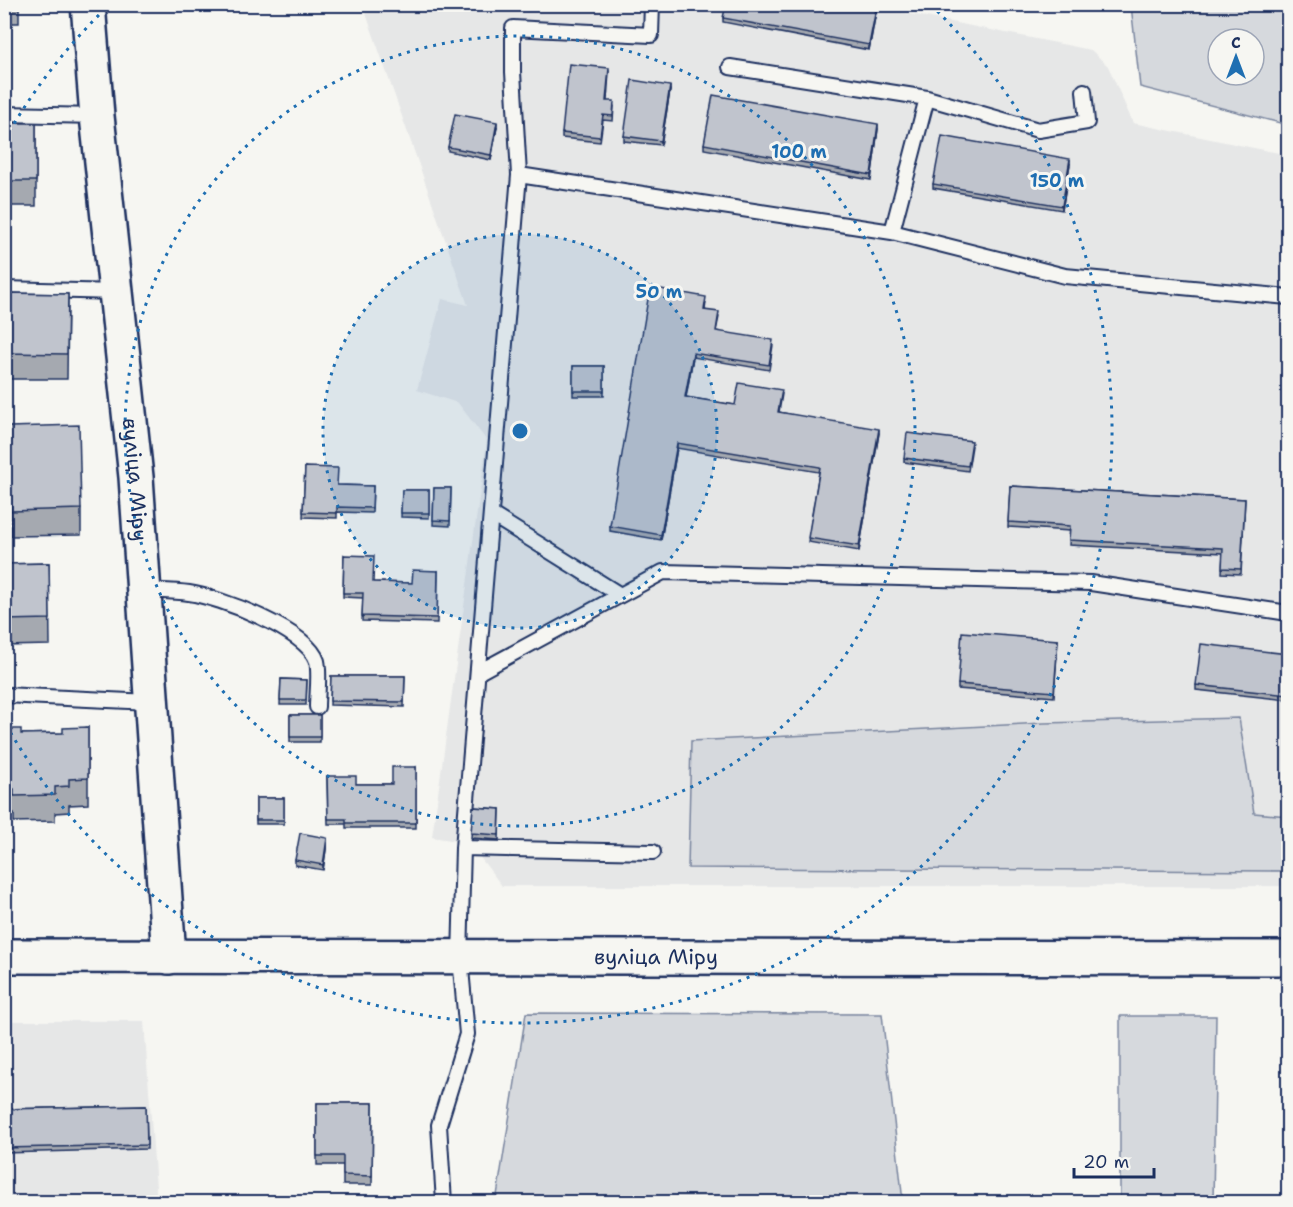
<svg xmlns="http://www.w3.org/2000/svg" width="1293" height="1207" font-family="'Shantell Sans',sans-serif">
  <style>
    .built { fill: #e6e7e7 }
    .green { fill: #d6d9dd; stroke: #78849e; stroke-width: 1.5; fill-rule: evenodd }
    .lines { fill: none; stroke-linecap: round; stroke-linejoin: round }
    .lane-casing { stroke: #1b2f5e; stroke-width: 18 }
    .secondary-casing { stroke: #1b2f5e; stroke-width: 38 }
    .lane { stroke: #f6f6f2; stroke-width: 14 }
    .secondary { stroke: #f6f6f2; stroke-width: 33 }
    .wall { fill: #a5a9b0; stroke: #1b2f5e; stroke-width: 1.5 }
    .shaded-wall { fill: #868990; stroke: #1b2f5e; stroke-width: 1.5 }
    .building { fill: #c0c4cd; stroke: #1b2f5e; stroke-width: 1.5 }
    .ring { fill: none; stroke: #1f6fb2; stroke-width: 3; stroke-dasharray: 3 6 }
    .labels { text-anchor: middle; stroke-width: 6; stroke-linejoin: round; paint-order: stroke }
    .street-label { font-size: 21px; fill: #1b2f5e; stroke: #f6f6f2 }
    .centre { fill: #1f6fb2; stroke: #f6f6f2; stroke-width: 3 }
    .ring-label { font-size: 18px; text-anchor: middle; font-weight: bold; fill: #1f6fb2; stroke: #f6f6f2; stroke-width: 6; stroke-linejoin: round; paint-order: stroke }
  </style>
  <rect width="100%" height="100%" fill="#f6f6f2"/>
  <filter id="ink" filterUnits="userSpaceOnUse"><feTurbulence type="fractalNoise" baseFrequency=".0167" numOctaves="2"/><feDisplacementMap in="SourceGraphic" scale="12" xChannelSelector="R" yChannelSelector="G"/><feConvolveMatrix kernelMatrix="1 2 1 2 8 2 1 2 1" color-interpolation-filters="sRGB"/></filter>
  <g filter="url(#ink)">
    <path class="built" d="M363,5H866L1091,50L1108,66L1133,123L1288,155V886H502L469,843L432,837L487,441L458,403L417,390L442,299L468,305Z
      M4,1021H144L157,1202H5Z"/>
    <path class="green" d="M1131,5H1288V125L1140,87ZM1218,39H1254V75H1218Z
      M1239,718L1254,813L1288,816V871L688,868L691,741L1044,723Z
      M526,1013L882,1014L903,1202H496Z
      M1120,1016H1216L1213,1202H1120Z"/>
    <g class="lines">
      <defs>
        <path id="lane" d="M730,67L927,98
          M4,114L97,116
          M519,175L892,232L1065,276L1288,297
          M892,232L927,98L1038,130L1087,122L1084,91
          M4,289L116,292
          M492,515L620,595
          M143,590C158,591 174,591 189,593C219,597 307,630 317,661C320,674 317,694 317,707
          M479,672L663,572L1091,583L1288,613
          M4,695L150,702
          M463,848L519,175L513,72V28L651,35L652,4
          M444,1202L439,1125L467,1034L460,958L463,848L653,852"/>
        <g id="secondary">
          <path id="s1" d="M88,4L97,116L136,477L169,957"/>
          <path id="s2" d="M4,956L1288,958"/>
        </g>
      </defs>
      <use href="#lane" class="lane-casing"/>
      <use href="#secondary" class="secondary-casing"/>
      <use href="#lane" class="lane"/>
      <use href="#secondary" class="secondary"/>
    </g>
    <path class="wall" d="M4,4H19V23H4Z
      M877,4L869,50L723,22V18Z
      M609,72L607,101L614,106L613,121L603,120L600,142L562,138V133Z
      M670,91L661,145L624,141V136Z
      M4,123H36V206H4Z
      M497,127L491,160L448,151V147Z
      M878,129L871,180L704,149V144Z
      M1070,164L1062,210L933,188V184Z
      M4,293L68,294L67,379H4Z
      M706,302L705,310L719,317L716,331L773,345L769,370L693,357L686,397L735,405L782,394L779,412L879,433L859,551L808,542L819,472L677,448L661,540L610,531V526Z
      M573,366H604V396H573Z
      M9,427L81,509V535L11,536Z
      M972,446L968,471L904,462V458Z
      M305,467L338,485L373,486L372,513L337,512V518L303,517Z
      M1010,486L1245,499L1241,574L1222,573L1223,553L1069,545L1070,531L1008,527Z
      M434,488H451L450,526L433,525Z
      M402,490H429V518L401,517Z
      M344,555L373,582L412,583L438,571L437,623L362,621L363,598L343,597Z
      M49,563L50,645L4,646V564Z
      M1058,640L1054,697L958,689V684Z
      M1288,654V700L1196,690V685Z
      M331,676H405L404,707L330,705Z
      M281,679L307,680L306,705H280Z
      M290,715H320V742H290Z
      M88,727V804L69,805V812L55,813V821L14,822V814H5L4,729L21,734L63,733Z
      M416,767V828H346V824H328L327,776L356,784H392Z
      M256,798H284V824H256Z
      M473,807L500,809L499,840L471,838Z
      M327,843L323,870L295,865V860Z
      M317,1103H373L372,1185H343V1165H317Z
      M146,1106L147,1149L4,1153V1109Z"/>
    <path class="shaded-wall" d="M877,4V7L869,50V45Z
      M670,86V91L661,145V141Z
      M497,122V127L491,160V155Z
      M878,124V129L871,180V175Z
      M1070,159V164L1062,210V206Z
      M693,353V357L685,402V397Z
      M879,429V433L859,551V546Z
      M677,443V448L661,540V535Z
      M327,838V843L323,870V865Z"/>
    <path class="building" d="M726,4H877L869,45L723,18Z
      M569,64L609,68L606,101H614L613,116L603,115L600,137L562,133Z
      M632,80L670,86L661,141L624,136Z
      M713,95L878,124L871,175L704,144Z
      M455,114L497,122L491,155L448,147Z
      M4,123H36V181H4Z
      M942,136L1070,159L1062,206L933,184Z
      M650,287L706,297L704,310L719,312L716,331L773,340L769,365L693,353L685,397L735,405L739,383L782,390L778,412L879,429L859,546L808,538L820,467L677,443L661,535L610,526Z
      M4,293L68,294L67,354L4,353Z
      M573,366H604V391H573Z
      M79,425L81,509L11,511L9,427Z
      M907,433L972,441L968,466L904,458Z
      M305,467L338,468L337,485L373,486L372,508L337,507V513L303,512Z
      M1010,486L1245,499L1241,569L1222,568L1223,548L1069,540L1070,526L1008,522Z
      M434,488H451L450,521L433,520Z
      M402,490H429V513H401Z
      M344,555L374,556L373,582L412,583L413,570L438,571L437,618L362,616L363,593H343Z
      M49,563L50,619L4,620V564Z
      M962,632L1058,640L1054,692L958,684Z
      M1201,644L1288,654V695L1196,685Z
      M331,676H405L404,702L330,701Z
      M281,679L307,680L306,700H280Z
      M290,715H320V737H290Z
      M88,727V778L69,779V786L55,787V795L14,796V789H5L4,729H21V734L63,733V728Z
      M392,767H416V823H346V819H328L327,776H356V784H392Z
      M256,798H284V820H256Z
      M473,807L500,809L499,835L471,833Z
      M300,833L327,838L323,865L295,860Z
      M317,1103H373L372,1176L343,1175V1156H317Z
      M146,1106L147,1145L4,1148V1109Z"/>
  </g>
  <circle cx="520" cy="431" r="197" fill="#1f6fb2" fill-opacity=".12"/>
  <g class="ring">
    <circle cx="520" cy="431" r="197"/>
    <circle cx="520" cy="431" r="395"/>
    <path d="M5 139A592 592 0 0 1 109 5M931 5A592 592 0 1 1 5 723"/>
  </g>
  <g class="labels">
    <g class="street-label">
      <text dy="7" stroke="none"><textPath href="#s1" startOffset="478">вуліца Міру</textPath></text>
      <text dy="7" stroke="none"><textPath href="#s2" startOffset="652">вуліца Міру</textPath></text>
    </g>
  </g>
  <circle cx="520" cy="431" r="9" class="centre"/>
  <g class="ring-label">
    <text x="799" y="158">100 m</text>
    <text x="1057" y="187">150 m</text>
    <text x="659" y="298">50 m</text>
  </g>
  <rect width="1293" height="1207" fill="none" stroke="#f6f6f2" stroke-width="24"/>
  <rect x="12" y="12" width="1269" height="1183" fill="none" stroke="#1b2f5e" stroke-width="2" filter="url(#ink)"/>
  <g transform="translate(1236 57)"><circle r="28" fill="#f6f6f2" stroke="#9ea6b7" stroke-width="1.5"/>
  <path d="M0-4.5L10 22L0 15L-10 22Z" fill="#1f6fb2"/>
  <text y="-9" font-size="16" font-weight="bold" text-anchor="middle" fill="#1b2f5e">С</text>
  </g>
  <path d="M1074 1168v9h80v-9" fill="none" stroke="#1b2f5e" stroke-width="3"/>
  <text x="1083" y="1168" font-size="18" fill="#1b2f5e" stroke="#f6f6f2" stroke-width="4.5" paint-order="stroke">20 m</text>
</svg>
